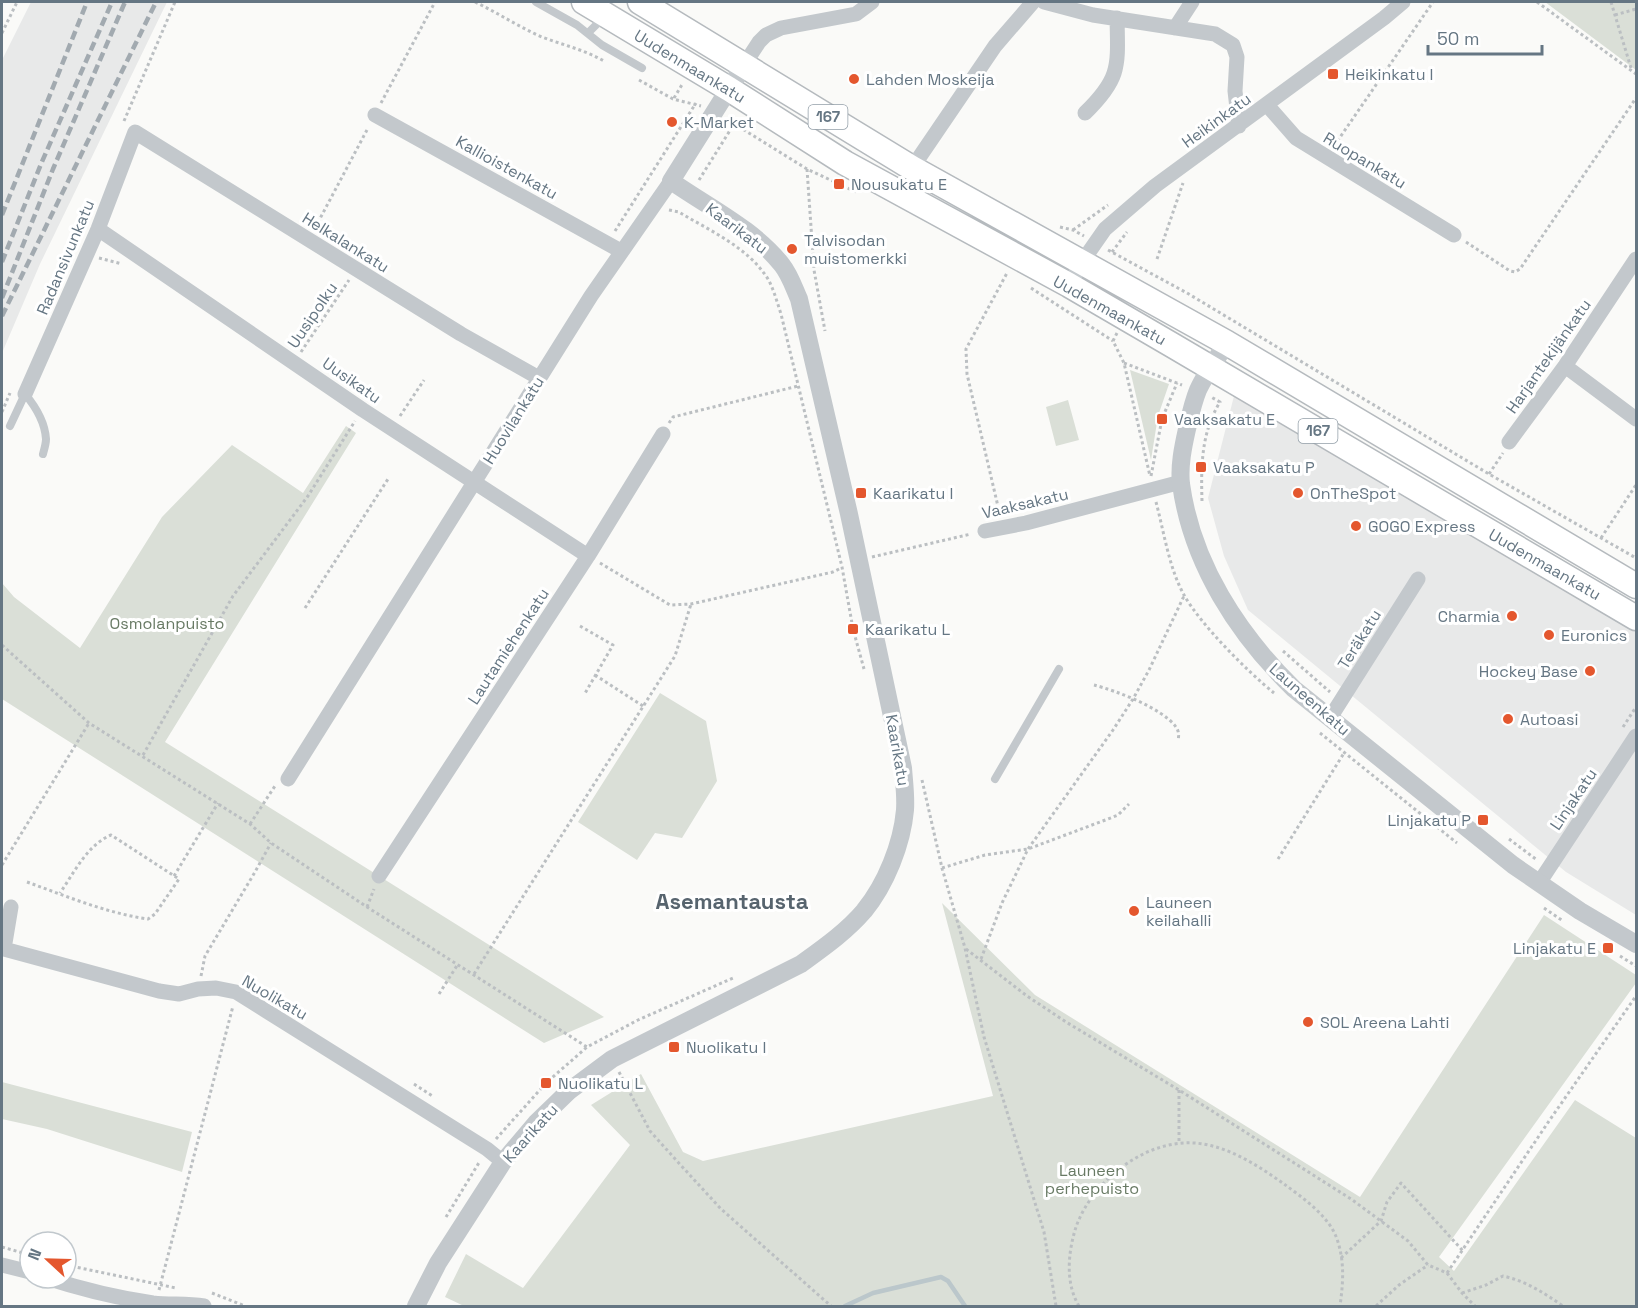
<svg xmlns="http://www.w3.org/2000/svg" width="1638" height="1308" font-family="'Space Grotesk',sans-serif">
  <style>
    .built { fill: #e8e9e9 }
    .green { fill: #dadfd7 }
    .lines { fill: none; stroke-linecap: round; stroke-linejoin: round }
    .stream { stroke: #bbc7cb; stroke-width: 4.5 }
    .primary-casing { stroke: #b5babe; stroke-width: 27 }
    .path { stroke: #bbbfc2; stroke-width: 3; stroke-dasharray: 3 3; stroke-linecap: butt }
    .service { stroke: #c3c8cc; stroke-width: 8 }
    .minor { stroke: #c3c8cc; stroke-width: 15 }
    .tertiary { stroke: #c3c8cc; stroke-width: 18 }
    .primary { stroke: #fff; stroke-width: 24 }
    .rail { stroke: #a2aab0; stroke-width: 4.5; stroke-dasharray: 9 4.5; stroke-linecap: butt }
    .poi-dot { fill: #e4572e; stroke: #fff; stroke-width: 2 }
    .labels { text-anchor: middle; stroke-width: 6; stroke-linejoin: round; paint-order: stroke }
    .shield { fill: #fff; stroke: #939fa8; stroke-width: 1.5 }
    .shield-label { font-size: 15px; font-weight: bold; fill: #657683 }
    .street-label { font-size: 16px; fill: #657683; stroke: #fff }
    .poi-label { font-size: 16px; fill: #657683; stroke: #fff; text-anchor: start }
    .park-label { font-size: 16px; fill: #687a64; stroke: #fff }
    .district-label { font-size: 22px; font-weight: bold; fill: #57646e; stroke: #fff }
  </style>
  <rect width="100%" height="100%" fill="#fafaf8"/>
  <path class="built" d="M31,2H167L40,264L2,353V60Z
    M1234,396L1636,627V915L1566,872L1248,610L1224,556L1208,498Z"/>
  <path class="green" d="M1545,2H1636V70Z
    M1130,370L1169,384L1158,416L1151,460Z
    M1068,400L1079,440L1056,446L1046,407Z
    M346,426L356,433L165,742L604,1017L544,1043L2,699V583L14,597L80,648L162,517L232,445L303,493Z
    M660,693L706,721L717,781L682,838L655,833L637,860L578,822Z
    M942,903L1035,995L1360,1197L1544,915L1636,975V983L1439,1257L1454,1271L1575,1100L1636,1138V1306H464L445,1297L466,1254L523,1288L630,1145L591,1105L641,1074L683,1152L703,1161L993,1096Z
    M2,1082L192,1132L182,1172L47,1129L2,1119Z"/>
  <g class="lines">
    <path class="stream" d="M845,1306L873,1293L941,1277L948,1281L965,1306"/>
    <defs>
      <path id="primary" d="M584,2L729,89L845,163L1069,285L1172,345L1636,618
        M640,2L912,168L1227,343L1636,586"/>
    </defs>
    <use href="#primary" class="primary-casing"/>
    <path class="path" d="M475,2C498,13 519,27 542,37C563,45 585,50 604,61
      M1537,2L1636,74
      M1611,2L1631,68
      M1615,15L1636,9
      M2,33L17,2
      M639,80L673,99L701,106
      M674,98L683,83
      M381,103L435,2
      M728,120L807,169L858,193
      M124,121L175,2
      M1334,146L1433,2
      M807,169L814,270L825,331
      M699,180L734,124
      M669,210L679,212C710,231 748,247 768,279C774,290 777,302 781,314L842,567L853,629L864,669
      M1060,227L1073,230L1084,236
      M315,228L368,128
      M1073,230L1108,205
      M615,231L696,103
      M1466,242L1510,271L1515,272L1520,269L1636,98
      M1108,250L1187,293L1489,474L1636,558
      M1112,252L1127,232
      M99,258L122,264
      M1157,259L1183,183
      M1031,288L1113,341
      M1117,333L1113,341L1124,363L1150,476
      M301,352L349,280
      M1124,363L1182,385
      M2,412L10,393
      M400,416L424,380
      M669,423L673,417L798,386
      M1489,474L1503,453
      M1151,476L1162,419L1177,383
      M1202,501C1201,466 1201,433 1220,402L1211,397
      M1156,502C1164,532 1169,568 1184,595C1201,625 1247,671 1274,693
      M1000,515L967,374L966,349L1007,273
      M1601,538L1636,485
      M872,557L971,534
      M600,563L670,605L691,604L833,572L841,568
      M305,608L388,479
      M580,626L613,645L584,695
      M2,645L89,723L250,824L271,843L367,907L587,1047
      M1283,651L1330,692
      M595,675L643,706
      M1094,685C1117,691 1162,708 1176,727C1179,731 1179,736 1178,741
      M1623,727L1636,707
      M1320,733L1457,843
      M143,755L233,596L308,496L355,421
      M922,780L942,868L965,948L984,1037L1044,1232L1056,1306
      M250,824L275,786
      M1509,839L1537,860
      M1278,859L1344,753
      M2,865L89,723
      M942,868L985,855L1028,849L1108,819L1118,815L1129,804
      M174,876L218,803
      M27,882C66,896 106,913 148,919L155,914L179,879L111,835C87,845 74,873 60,893
      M367,907L374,889
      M1544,908L1563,921
      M966,949L1027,996L1066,1022L1179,1090L1351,1199L1408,1241L1428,1265L1447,1273L1462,1293L1475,1306
      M1620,956L1636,966
      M981,959L1002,903L1028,849L1113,730L1133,699L1149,670L1184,596
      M474,974L675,656L691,604
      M201,976L205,956L255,872L271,843
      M439,994L458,964
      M619,1072L650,1131L676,1160L721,1209L831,1306
      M414,1084L434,1097
      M1179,1090V1144
      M496,1139L546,1083L587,1047L638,1020L733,978
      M446,1217L480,1161
      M2,1247L30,1255
      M1341,1258L1381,1221L1387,1202L1401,1183L1463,1251
      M66,1265L176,1288
      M1447,1273L1549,1121L1636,996
      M159,1290L233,1006
      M212,1293L245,1306
      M1462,1293L1486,1285L1503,1276C1526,1281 1544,1293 1563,1306
      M1079,1306C1065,1283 1068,1252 1076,1227C1093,1179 1150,1135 1203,1144C1233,1149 1260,1167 1284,1184C1303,1198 1329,1216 1337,1239C1345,1262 1343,1284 1340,1306
      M1376,1306L1399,1285L1428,1265"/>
    <path class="service" d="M536,2L577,25L602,45L642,68
      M588,33L604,17
      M10,426L25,394C35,406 45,423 46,439C46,444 44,450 43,454
      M995,779L1059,669"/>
    <path class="minor" d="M1044,2L1093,15L1215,34L1233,45L1237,57L1235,91L1239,126
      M1175,28L1192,2
      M744,65L759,42L766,35L781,28L856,14L872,2
      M1267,105L1296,138L1454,235
      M1085,113C1121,78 1118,66 1117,18
      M375,115L621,251
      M912,168L995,46L1033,2
      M98,229L363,410L588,556
      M1069,285L1082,262L1105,229L1155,186L1384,18L1403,2
      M1565,366L1636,419
      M25,394L98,229L135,132L461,334L539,378
      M1509,442L1565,366L1636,259
      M985,531L1026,523L1181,482
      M1330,718L1418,579
      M288,779L591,296L671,181
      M379,876L588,556L663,434
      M1539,883L1636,736
      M11,907L4,949L159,991L179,994L198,989L216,988L236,992L487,1149L503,1162
      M2,1265L30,1272
      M47,1278C81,1289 118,1298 153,1303C170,1305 187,1303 204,1306"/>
    <path class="tertiary" d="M1227,343C1217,358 1206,373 1198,390C1193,402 1190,416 1187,429C1183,447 1179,466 1181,484C1192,564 1238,634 1294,689L1513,865L1580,911L1636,944
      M416,1306L438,1263L503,1162L536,1123L569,1091L612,1059L801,964C823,948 846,932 864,911C886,884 902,844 905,810C906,796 904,782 903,768L849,514L799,299C794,288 790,275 782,265C754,229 708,207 671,181L744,65"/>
    <use href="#primary" class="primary"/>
    <path class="rail" d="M2,215L87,2
      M2,262L41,164L112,2
      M2,298L53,169L125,2
      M2,316L156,2"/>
  </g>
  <g class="poi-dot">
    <rect x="1327" y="68" width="12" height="12" rx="3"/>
    <circle cx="854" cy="79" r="6"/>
    <circle cx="672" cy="122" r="6"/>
    <rect x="833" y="178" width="12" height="12" rx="3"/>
    <circle cx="792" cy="249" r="6"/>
    <rect x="1156" y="413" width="12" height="12" rx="3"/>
    <rect x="1195" y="461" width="12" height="12" rx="3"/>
    <rect x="855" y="487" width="12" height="12" rx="3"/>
    <circle cx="1298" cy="493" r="6"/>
    <circle cx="1356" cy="526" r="6"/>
    <circle cx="1512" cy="616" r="6"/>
    <rect x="847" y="623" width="12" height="12" rx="3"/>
    <circle cx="1549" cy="635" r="6"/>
    <circle cx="1590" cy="671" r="6"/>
    <circle cx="1508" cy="719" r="6"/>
    <rect x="1477" y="814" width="12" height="12" rx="3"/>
    <circle cx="1134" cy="911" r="6"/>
    <rect x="1602" y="942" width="12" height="12" rx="3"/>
    <circle cx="1308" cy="1022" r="6"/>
    <rect x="668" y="1041" width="12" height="12" rx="3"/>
    <rect x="540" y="1077" width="12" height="12" rx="3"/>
  </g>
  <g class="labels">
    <g class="shield">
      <rect x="808.5" y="105" width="39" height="24" rx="4.5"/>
      <rect x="1298.5" y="419" width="39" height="24" rx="4.5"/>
    </g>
    <g class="shield-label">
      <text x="828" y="122">167</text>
      <text x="1318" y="436">167</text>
    </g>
    <g class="street-label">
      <text transform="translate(690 66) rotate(31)" y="6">Uudenmaankatu</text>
      <text transform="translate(1216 120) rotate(-36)" y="6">Heikinkatu</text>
      <text transform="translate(1365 160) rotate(31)" y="6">Ruopankatu</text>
      <text transform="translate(507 167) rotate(29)" y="6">Kallioistenkatu</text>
      <text transform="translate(737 228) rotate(37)" y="6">Kaarikatu</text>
      <text transform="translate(346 242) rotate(32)" y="6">Helkalankatu</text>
      <text transform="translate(65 257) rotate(-67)" y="6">Radansivunkatu</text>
      <text transform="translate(1110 310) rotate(29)" y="6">Uudenmaankatu</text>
      <text transform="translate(312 315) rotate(-56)" y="6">Uusipolku</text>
      <text transform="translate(1548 356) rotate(-55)" y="6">Harjantekijänkatu</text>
      <text transform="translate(352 380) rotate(35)" y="6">Uusikatu</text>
      <text transform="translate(513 420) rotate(-58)" y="6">Huovilankatu</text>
      <text transform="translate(1025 503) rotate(-13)" y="6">Vaaksakatu</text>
      <text transform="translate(1545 564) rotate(30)" y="6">Uudenmaankatu</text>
      <text transform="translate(1359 639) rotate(-58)" y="6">Teräkatu</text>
      <text transform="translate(508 646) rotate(-57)" y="6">Lautamiehenkatu</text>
      <text transform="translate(1310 699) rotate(41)" y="6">Launeenkatu</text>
      <text transform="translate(898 750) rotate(80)" y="6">Kaarikatu</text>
      <text transform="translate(1573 799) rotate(-56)" y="6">Linjakatu</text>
      <text transform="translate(275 997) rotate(30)" y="6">Nuolikatu</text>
      <text transform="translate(530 1133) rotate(-48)" y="6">Kaarikatu</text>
    </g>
    <g class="poi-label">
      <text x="1345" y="80">Heikinkatu I</text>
      <text x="866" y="85">Lahden Moskeija</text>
      <text x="684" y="128">K-Market</text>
      <text x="851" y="190">Nousukatu E</text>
      <text x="804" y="246">Talvisodan<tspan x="804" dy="18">muistomerkki</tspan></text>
      <text x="1174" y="425">Vaaksakatu E</text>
      <text x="1213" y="473">Vaaksakatu P</text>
      <text x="873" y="499">Kaarikatu I</text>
      <text x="1310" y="499">OnTheSpot</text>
      <text x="1368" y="532">GOGO Express</text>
      <text x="1500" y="622" text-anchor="end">Charmia</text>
      <text x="865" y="635">Kaarikatu L</text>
      <text x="1561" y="641">Euronics</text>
      <text x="1578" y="677" text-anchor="end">Hockey Base</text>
      <text x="1520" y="725">Autoasi</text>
      <text x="1471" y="826" text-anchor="end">Linjakatu P</text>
      <text x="1146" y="908">Launeen<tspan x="1146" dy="18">keilahalli</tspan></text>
      <text x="1596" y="954" text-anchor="end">Linjakatu E</text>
      <text x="1320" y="1028">SOL Areena Lahti</text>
      <text x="686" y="1053">Nuolikatu I</text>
      <text x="558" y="1089">Nuolikatu L</text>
    </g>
    <g class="park-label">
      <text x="167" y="629">Osmolanpuisto</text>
      <text x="1092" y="1176">Launeen<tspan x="1092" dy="18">perhepuisto</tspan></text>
    </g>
    <g class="district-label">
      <text x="732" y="909">Asemantausta</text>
    </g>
  </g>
  <rect width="1638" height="1308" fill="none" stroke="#657683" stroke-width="6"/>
  <g transform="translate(48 1260) rotate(292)"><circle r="28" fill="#ffffff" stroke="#c1c8cd" stroke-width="1.5"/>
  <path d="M0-4.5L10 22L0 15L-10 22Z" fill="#e4572e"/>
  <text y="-9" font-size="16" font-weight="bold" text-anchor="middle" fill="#657683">N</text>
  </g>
  <path d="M1428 45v9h114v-9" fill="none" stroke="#657683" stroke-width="3"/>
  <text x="1437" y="45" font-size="18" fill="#657683" stroke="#ffffff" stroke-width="4.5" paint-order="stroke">50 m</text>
</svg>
